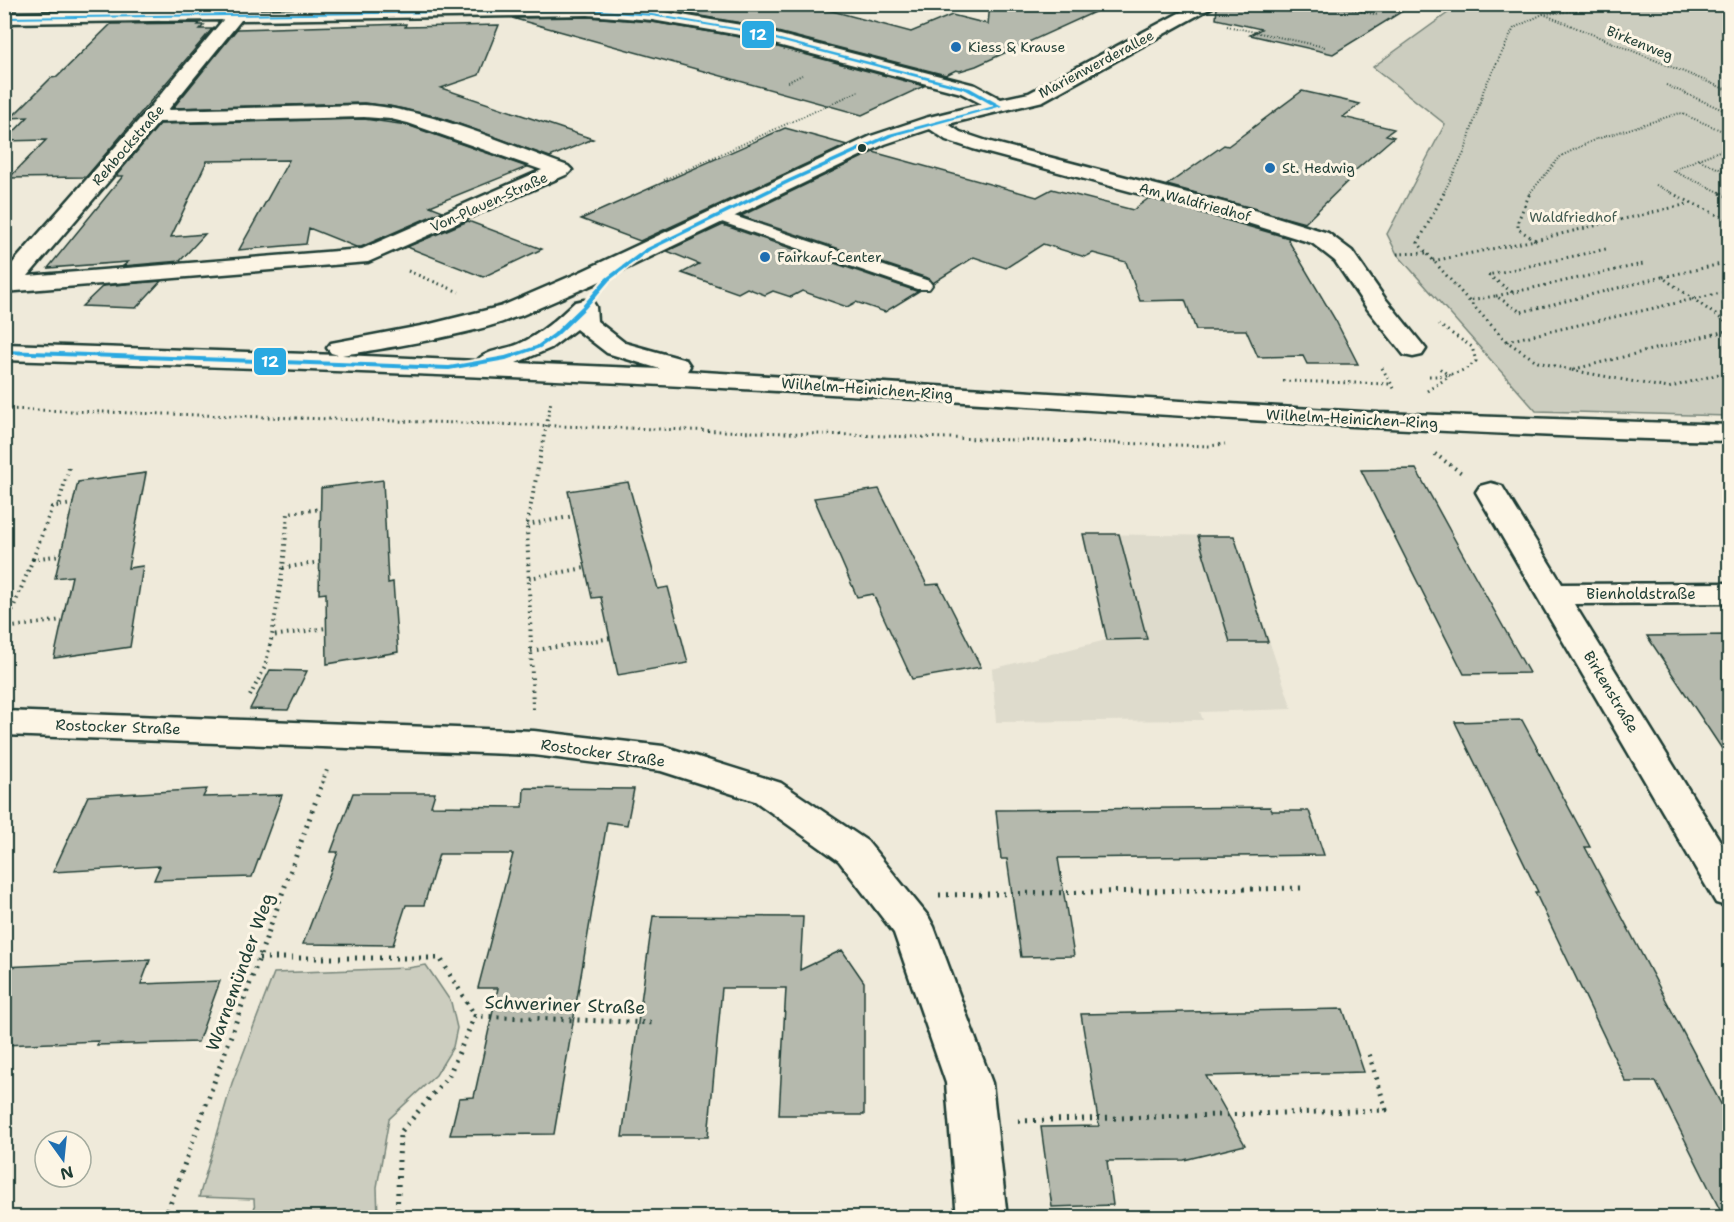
<svg xmlns="http://www.w3.org/2000/svg" width="1734" height="1222" font-family="'Shantell Sans',sans-serif">
  <style>
    .built { fill: #dedbcc }
    .green { fill: #cccdbf; stroke: #76857a; stroke-width: 1.5 }
    .building { fill: #b5b9ad; stroke: #1f3d34; stroke-width: 1.5 }
    .lines { fill: none; stroke-linecap: round; stroke-linejoin: round }
    .service-casing { stroke: #1f3d34; stroke-width: 4 }
    .minor-casing { stroke: #1f3d34; stroke-width: 5 }
    .secondary-casing { stroke: #1f3d34; stroke-width: 5 }
    .path-far3 { stroke: #1f3d34; stroke-width: 2; stroke-dasharray: 1 2; stroke-linecap: butt }
    .path-far2 { stroke: #1f3d34; stroke-width: 3; stroke-dasharray: 1.5 4; stroke-linecap: butt }
    .path-far1 { stroke: #1f3d34; stroke-width: 4; stroke-dasharray: 1.5 4.5; stroke-linecap: butt }
    .path { stroke: #1f3d34; stroke-width: 5; stroke-dasharray: 2 6; stroke-linecap: butt }
    .service { fill: #fcf5e5; fill-rule: evenodd }
    .minor { fill: #fcf5e5; fill-rule: evenodd }
    .secondary { fill: #fcf5e5; fill-rule: evenodd }
    .bus-1-casing { stroke: #fcf5e5; stroke-width: 5 }
    .bus-1 { fill: #2aa9e1; fill-rule: evenodd }
    .poi-dot { fill: #1f6fb2; stroke: #fcf5e5; stroke-width: 2 }
    .bus-dot { fill: #1f3d34; stroke: #fcf5e5; stroke-width: 2 }
    .labels { text-anchor: middle; stroke-width: 6; stroke-linejoin: round; paint-order: stroke }
    .far-street-label { font-size: 14px; fill: #1f3d34; stroke: #fcf5e5 }
    .far-poi-label { font-size: 14px; fill: #1f3d34; stroke: #fcf5e5; text-anchor: start }
    .far-park-label { font-size: 14px; fill: #425a50; stroke: #fcf5e5 }
    .street-label { font-size: 15px; fill: #1f3d34; stroke: #fcf5e5 }
    .near-street-label { font-size: 18px; fill: #1f3d34; stroke: #fcf5e5 }
    .line-badge { stroke: #fcf5e5; stroke-width: 2 }
    .badge-label { font-size: 16px; text-anchor: middle; font-weight: bold; fill: #fff }
  </style>
  <rect width="100%" height="100%" fill="#efeada"/>
  <filter id="ink" filterUnits="userSpaceOnUse"><feTurbulence type="fractalNoise" baseFrequency=".0167" numOctaves="2"/><feDisplacementMap in="SourceGraphic" scale="12" xChannelSelector="R" yChannelSelector="G"/><feConvolveMatrix kernelMatrix="1 2 1 2 8 2 1 2 1" color-interpolation-filters="sRGB"/></filter>
  <g filter="url(#ink)">
    <path class="built" d="M1083,534L1234,536L1292,709L1200,712L1203,720L996,722L992,669L1106,640Z"/>
    <path class="green" d="M1459,5H1729V416L1536,411L1397,254L1387,234L1445,124L1373,67Z
      M426,965L451,1002L457,1028L453,1047L436,1075L389,1119L377,1187L378,1217H255L254,1199L199,1197L232,1083L274,973L408,968Z"/>
    <path class="building" d="M131,4H215L212,8L126,9Z
      M610,4H806L911,32L952,15L988,24L990,4H1112L976,66L960,71L956,70L946,75L742,23L652,8Z
      M1220,4H1414L1333,54L1250,35L1261,29L1216,19L1217,7Z
      M588,17L652,22L740,37L924,86L862,115L512,18Z
      M200,23L198,25H204L200,29H212L86,177L9,178L46,140L5,141L28,117L11,118L51,78L57,77L111,24Z
      M406,24L405,27L499,25L479,75L441,88L593,139L550,157L442,118L390,106L364,103L173,108L237,29Z
      M1302,91L1360,104L1343,117L1394,129L1386,135L1394,137L1350,175H1354L1305,223L1167,185L1224,145L1228,146Z
      M364,119L407,125L527,167L430,206L443,211L361,247H356L309,228L306,244L239,250L289,160L207,161L171,237L205,234L180,261L123,266L128,262L48,268L123,176H116L160,124Z
      M785,128L847,145L640,241L581,219Z
      M873,152L1037,197L1052,189L1133,210L1149,198L1289,238L1288,240L1336,321L1358,364H1307L1303,356L1258,357L1246,330H1196L1185,300L1140,301L1126,262L1093,253L1085,257L1043,244L1006,268L974,257L933,283L930,279L741,216Z
      M468,221L542,249L483,277L407,247Z
      M723,225L916,291H919L885,312L856,302L847,307L802,291L791,297L773,291L765,295L747,288L738,293L682,273L699,264L667,251Z
      M161,281L136,308L82,306L103,286Z
      M1416,469L1461,551L1529,673L1464,674L1361,470Z
      M146,473L128,568L143,566L130,647L54,658L72,576L55,578L78,482Z
      M383,480L388,583L393,582L398,652L327,664L326,593L319,594L321,488Z
      M628,482L658,589L668,587L688,663L618,675L601,597L592,598L568,491Z
      M879,489L927,585L939,584L981,667L912,679L873,594L857,597L814,498Z
      M1083,534H1119L1147,639L1107,640Z
      M1198,536H1234L1268,642H1230Z
      M1730,635V761L1647,636Z
      M270,670L307,671L288,710L250,709Z
      M1522,720L1590,847H1585L1730,1121V1218H1724L1656,1082H1626L1535,892H1538L1455,722Z
      M524,788L634,789L627,825L607,822L554,1134L450,1135L459,1098L474,1097L498,988H478L513,854H439L424,905H406L393,945L303,944L338,852H331L353,793H435L431,806L523,807Z
      M207,789L203,797L282,795L252,877L154,880L160,866L53,872L88,796Z
      M1270,807L1272,811H1309L1324,855L1058,858L1074,956L1021,957L1007,859H1001L996,810Z
      M653,916L803,917L800,970L842,950L864,982V1115H779L786,988H722L708,1137H622Z
      M150,960L141,984L220,981L198,1042L97,1045L98,1041L4,1045V967Z
      M1343,1009L1364,1072L1206,1076L1245,1145L1184,1160L1107,1161L1113,1205L1052,1207L1041,1127L1099,1126L1081,1014Z"/>
    <g class="lines">
      <defs>
        <path id="service" d="M719,211L929,281L932,285L929,289H917L713,219L711,216Z"/>
        <path id="minor" d="M236,4H253L249,10L588,5L652,10L741,25L975,85L1001,99L1029,93L1196,4H1218L1043,101L948,124L960,132L987,141L1257,211L1328,233L1352,251L1384,297L1426,349L1422,355L1413,357L1404,355L1366,307L1335,261L1312,243L1241,221L973,149L946,140L930,129L885,144L594,284L520,316L511,318L502,316L499,311L502,306L576,274L871,136L925,118L982,104L961,93L740,35L652,20L588,15L241,20L168,110L364,105C433,110 503,143 568,166L572,170L568,174L368,262L4,292V273L146,112L223,20L4,23V13L231,10ZM364,117L391,119L408,123L542,170L362,249L28,276L159,122Z
          M1491,483L1502,486L1562,584L1730,583V603L1574,604L1730,857V907L1716,903L1476,492L1480,486Z
          M4,711L534,731L663,746L781,783L867,841L928,916L934,927L992,1083L1007,1218H957L946,1083L894,933L839,861L755,801L661,771L534,755L4,735Z"/>
        <path id="secondary" d="M584,300L593,302L596,307L597,321L625,343L686,360L690,366L687,371L1379,413L1730,425V441C1400,435 1071,406 742,389C496,376 250,367 4,360V344L338,355L331,353L327,348L331,343L426,325L511,304L520,306L523,311C511,329 370,351 342,355L477,361C484,351 508,349 519,344C541,334 558,318 575,302ZM576,329L607,353L660,369L516,363L551,348Z"/>
      </defs>
      <use href="#service" class="service-casing"/>
      <use href="#minor" class="minor-casing"/>
      <use href="#secondary" class="secondary-casing"/>
      <path class="path-far3" d="M1329,4L1378,15
        M1543,14L1730,91
        M1543,14L1547,4
        M1227,26L1325,47
        M788,82L802,75
        M1666,85L1730,113
        M1730,147L1698,159L1730,174
        M1698,159L1673,171L1724,194
        M664,180L859,91
        M1656,185L1674,194
        M1443,194L1465,151L1484,89L1514,28L1543,14L1657,4
        M1529,194L1561,156L1594,140L1680,113L1730,134"/>
      <path class="path-far2" d="M1444,193L1418,243L1468,300
        M1671,193L1692,203
        M1720,193L1730,197
        M1535,240L1692,203L1730,221
        M1397,254L1426,253
        M1433,261L1535,240L1518,229V221L1530,193
        M408,271L459,292
        M1663,277L1730,262
        M1512,292L1488,275L1606,249
        M1496,296L1643,264
        M1730,330L1571,370L1668,388L1730,371
        M1507,341L1730,291
        M1382,368L1395,390
        M1571,370L1538,362L1506,341L1468,300L1496,296L1521,312L1662,277L1730,325
        M1429,376C1448,376 1462,374 1476,361L1472,347L1439,325
        M1283,381L1391,384
        M1427,391L1450,376L1439,368
        M4,409L1210,446L1225,444
        M542,448L551,401"/>
      <path class="path-far1" d="M1435,454L1463,474
        M69,468L58,506L73,504
        M58,506L52,507L33,559L61,555
        M527,525L574,516
        M33,559L5,628L62,620
        M320,562L283,568L288,513L321,509
        M283,568L272,636L326,628
        M529,578L585,568
        M531,651L611,638
        M250,696L265,667L272,636
        M533,709L527,525L542,447
        M322,783L327,770"/>
      <path class="path" d="M939,895L1302,888
        M259,958H440L475,1016
        M1018,1121L1386,1110L1368,1050
        M165,1218L323,781
        M397,1218L400,1133L449,1075L475,1016L655,1023"/>
      <use href="#service" class="service"/>
      <use href="#minor" class="minor"/>
      <use href="#secondary" class="secondary"/>
      <defs>
        <path id="bus-1" d="M588,9L652,14L741,29L970,88L1002,106L893,136L791,182L649,251L610,280L586,308L557,336L540,348L506,360L449,370L4,354V350L449,366L505,356L536,346L553,334L582,306L606,278L645,249L787,180L889,134L994,106L966,90L741,31L652,16L588,11L4,19V17Z"/>
      </defs>
      <use href="#bus-1" class="bus-1-casing"/>
      <use href="#bus-1" class="bus-1"/>
    </g>
  </g>
  <g class="poi-dot">
    <circle cx="956" cy="47" r="6"/>
    <circle cx="1270" cy="168" r="6"/>
    <circle cx="765" cy="257" r="6"/>
  </g>
  <circle class="bus-dot" cx="862" cy="148" r="5"/>
  <g class="labels">
    <g class="far-street-label">
      <text transform="translate(1640 43) rotate(22)" y="5">Birkenweg</text>
      <text transform="translate(1096 64) rotate(-28)" y="5">Marienwerderallee</text>
      <text transform="translate(128 145) rotate(-49)" y="5">Rehbockstraße</text>
      <text transform="translate(489 202) rotate(-24)" y="5">Von-Plauen-Straße</text>
      <text transform="translate(1195 202) rotate(15)" y="5">Am Waldfriedhof</text>
    </g>
    <g class="far-poi-label">
      <text x="968" y="52">Kiess &amp; Krause</text>
      <text x="1282" y="173">St. Hedwig</text>
      <text x="777" y="262">Fairkauf-Center</text>
    </g>
    <g class="far-park-label">
      <text x="1573" y="222">Waldfriedhof</text>
    </g>
    <g class="street-label">
      <text transform="translate(867 389) rotate(4)" y="5">Wilhelm-Heinichen-Ring</text>
      <text transform="translate(1352 419) rotate(3)" y="5">Wilhelm-Heinichen-Ring</text>
      <text x="1641" y="599">Bienholdstraße</text>
      <text transform="translate(1611 692) rotate(59)" y="5">Birkenstraße</text>
      <text transform="translate(118 727) rotate(2)" y="5">Rostocker Straße</text>
      <text transform="translate(603 753) rotate(8)" y="5">Rostocker Straße</text>
    </g>
    <g class="near-street-label">
      <text transform="translate(240 972) rotate(-70)" y="6">Warnemünder Weg</text>
      <text transform="translate(565 1005) rotate(2)" y="6">Schweriner Straße</text>
    </g>
  </g>
  <g class="line-badge">
    <rect x="741" y="20" width="34" height="29" rx="6" fill="#2aa9e1"/>
    <rect x="253" y="347" width="34" height="29" rx="6" fill="#2aa9e1"/>
  </g>
  <g class="badge-label">
    <text x="758" y="40">12</text>
    <text x="270" y="367">12</text>
  </g>
  <rect width="1734" height="1222" fill="none" stroke="#fcf5e5" stroke-width="24"/>
  <rect x="12" y="12" width="1710" height="1198" fill="none" stroke="#1f3d34" stroke-width="2" filter="url(#ink)"/>
  <g transform="translate(63 1159) rotate(165)"><circle r="28" fill="#fcf5e5" stroke="#a4ab9e" stroke-width="1.5"/>
  <path d="M0-4.5L10 22L0 15L-10 22Z" fill="#1f6fb2"/>
  <text y="-9" font-size="16" font-weight="bold" text-anchor="middle" fill="#1f3d34">N</text>
  </g>
</svg>
